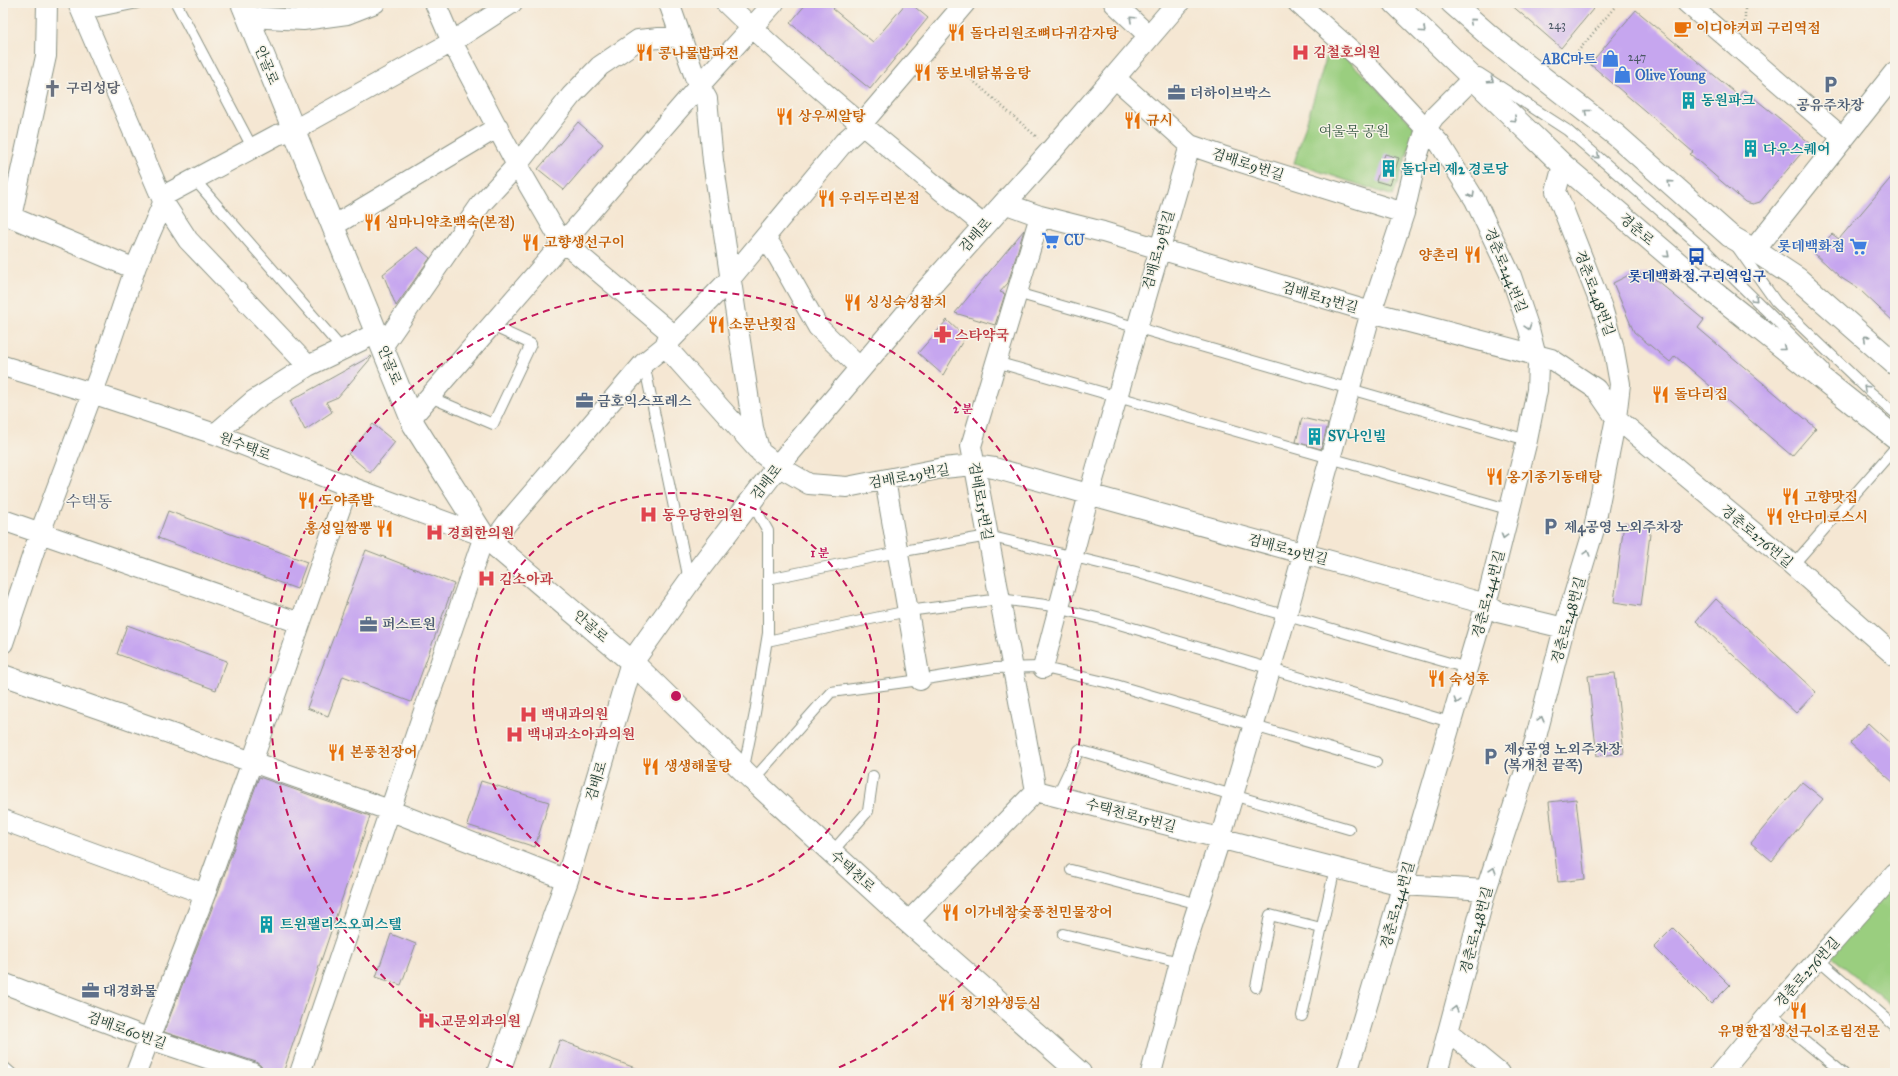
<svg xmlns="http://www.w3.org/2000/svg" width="1898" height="1076" font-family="'IM FELL Great Primer','Noto Serif KR',serif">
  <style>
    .green { fill: #9ace7f; stroke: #5c865a }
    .building { fill: #c6a6ef }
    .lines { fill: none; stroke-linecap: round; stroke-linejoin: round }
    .service-casing { stroke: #8a9284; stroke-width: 12 }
    .minor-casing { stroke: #8a9284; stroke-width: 22 }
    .tertiary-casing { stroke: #8a9284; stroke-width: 24 }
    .primary-casing { stroke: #8a9284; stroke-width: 24 }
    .path { stroke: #8a9284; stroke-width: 2.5; stroke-dasharray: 1 3; stroke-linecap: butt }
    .service { stroke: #fff; stroke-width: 10 }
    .minor { stroke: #fff; stroke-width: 20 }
    .tertiary { stroke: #fff; stroke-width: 22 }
    .primary { stroke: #fff; stroke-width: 22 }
    .oneway { stroke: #8f9e9a }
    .ring { fill: none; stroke: #c2185b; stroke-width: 2; stroke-dasharray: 7 5 }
    .labels { text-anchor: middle; stroke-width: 3; stroke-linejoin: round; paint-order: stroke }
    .number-label { font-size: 12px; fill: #495763 }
    .food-label { font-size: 14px; font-weight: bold; fill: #c56008; stroke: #f7f3e8; text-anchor: start }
    .health-label { font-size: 14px; font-weight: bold; fill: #be3a42; stroke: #f7f3e8; text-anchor: start }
    .shop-label { font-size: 14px; font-weight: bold; fill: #366cbe; stroke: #f7f3e8; text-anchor: end }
    .street-label { font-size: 14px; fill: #1f3d34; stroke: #f7f3e8 }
    .worship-label { font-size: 14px; font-weight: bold; fill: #5b616d; stroke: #f7f3e8; text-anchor: start }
    .service-label { font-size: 14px; font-weight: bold; fill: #4e5e75; stroke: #f7f3e8; text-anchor: start }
    .culture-label { font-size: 14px; font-weight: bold; fill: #0d838f; stroke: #f7f3e8; text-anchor: start }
    .park-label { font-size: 14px; fill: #385a43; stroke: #f7f3e8 }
    .transit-label { font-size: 14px; font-weight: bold; fill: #164399; stroke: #f7f3e8 }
    .quarter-label { font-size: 16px; fill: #596275; stroke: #f7f3e8 }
    .centre { fill: #c2185b; stroke: #f7f3e8; stroke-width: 2 }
    .ring-label { font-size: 12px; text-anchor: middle; font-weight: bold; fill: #c2185b; stroke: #f7f3e8; stroke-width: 3; stroke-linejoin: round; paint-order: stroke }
  </style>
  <rect width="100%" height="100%" fill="#f7f3e8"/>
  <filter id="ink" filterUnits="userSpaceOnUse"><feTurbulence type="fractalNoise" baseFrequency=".025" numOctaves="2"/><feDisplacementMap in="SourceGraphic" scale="8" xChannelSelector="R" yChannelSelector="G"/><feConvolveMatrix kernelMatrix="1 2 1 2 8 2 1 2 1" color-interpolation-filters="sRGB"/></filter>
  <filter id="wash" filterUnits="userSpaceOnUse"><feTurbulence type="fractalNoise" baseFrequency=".012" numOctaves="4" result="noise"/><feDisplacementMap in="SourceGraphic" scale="16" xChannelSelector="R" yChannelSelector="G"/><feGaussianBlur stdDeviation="0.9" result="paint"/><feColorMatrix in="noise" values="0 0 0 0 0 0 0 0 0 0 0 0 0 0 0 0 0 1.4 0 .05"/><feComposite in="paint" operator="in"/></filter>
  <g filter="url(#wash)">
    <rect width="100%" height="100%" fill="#f5e7d3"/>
    <path class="green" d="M1331,42L1416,128L1393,196L1294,163Z
      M1895,870V1008L1827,953Z"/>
    <g id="blocks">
      <path class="building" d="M807,3H839L833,9L873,42L906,3H910L928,18L870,89L790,23Z
        M1509,3H1598L1561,48Z
        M1636,10L1739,96L1744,90L1810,143L1760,202L1753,204L1745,202L1690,154L1693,152L1590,64Z
        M578,122L603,144L564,190L538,169Z
        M1385,154L1399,158L1390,185L1376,181Z
        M1895,173V323L1860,290L1840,277L1814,253L1832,234L1839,239Z
        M1024,230L1008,283L1000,292L1005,294L995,325L955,313Z
        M417,247L430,258L396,306L383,274Z
        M1649,274L1704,320L1698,328L1816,428L1792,456L1675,356L1670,362L1634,332L1613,283L1629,275Z
        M947,320L965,337L943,375L918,353Z
        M371,356L372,357L338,397L326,402L332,412L305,430L290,401Z
        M1302,418L1328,424L1321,449L1296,442Z
        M373,424L395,442L370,473L348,454Z
        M168,511L307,562L297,589L158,538Z
        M1624,523L1651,526L1641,606L1614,602Z
        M366,550L454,584L411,702L343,676L328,716L307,708Z
        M1716,599L1816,692L1796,713L1696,621Z
        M127,625L227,661L216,690L117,654Z
        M1615,673L1624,753L1597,756L1588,676Z
        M1868,723L1895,748V784L1850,743Z
        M259,777L370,816L283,1073H265L261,1066L256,1062L164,1032L216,898Z
        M481,781L549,802L535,847L467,825Z
        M1802,782L1823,799L1772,861L1751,843Z
        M1576,799L1585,879L1558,882L1549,802Z
        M1673,928L1730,985L1711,1004L1654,947Z
        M391,934L416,944L401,985L376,977Z
        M560,1040L646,1072V1073H548Z"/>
    </g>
  </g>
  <g filter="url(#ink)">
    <use href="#blocks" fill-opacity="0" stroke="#8a9284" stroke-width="1"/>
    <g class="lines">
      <defs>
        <path id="service" d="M176,3L253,149
          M83,14L137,3
          M1479,73L1567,130L1703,248L1824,368
          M194,179L342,349
          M1737,247L1776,302L1869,391L1895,413
          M1017,293L1527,440
          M996,362L1511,510
          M644,363L689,580
          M430,397L493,424L531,344L492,326
          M1793,565L1895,448
          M768,579L898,552L988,536L1132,571L1467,668
          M767,641L908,611L1000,599L1046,605L1109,621L1450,722
          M743,772L755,713L768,633V531L751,501
          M753,780L831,692L920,680L994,668L1040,667L1109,683L1376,762
          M1057,796L1079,750L1349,829
          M832,852L868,811L873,776
          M1071,870L1199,904
          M1063,934L1180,962
          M1819,960L1895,1026
          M1256,987L1270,915L1321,928
          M1770,1013L1843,1073
          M1302,1016L1335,868
          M3,1066L11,1073"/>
        <path id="minor" d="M78,3L164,203L188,240L308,366
          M435,3L452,42L517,165L560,239L670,332L665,346L644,363L507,523L493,542
          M669,3L696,80L707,99L713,161L753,428L760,452L778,466L809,484L847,487L943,468L974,465L994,468L1486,604L1498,612L1564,628
          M726,3C807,82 896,153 983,225
          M1114,3L1149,36
          M1298,3L1362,60L1440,144L1475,200L1511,276L1529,329L1538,365L1537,390L1527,440L1486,604L1347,1073
          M1687,3L1843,138
          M248,17L303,20L347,14L375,3
          M1114,77L1190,145L1222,156L1404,213
          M1004,203L1040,216L1103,232L1371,312L1551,359L1596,389L1616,418L1781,555L1895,656
          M3,214L11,217L46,56L47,3
          M11,217L135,269
          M333,226L498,127
          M765,237L779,258L818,327L860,368
          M382,347L481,204L517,165L571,96L600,66L638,40L680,36
          M3,366L92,393L215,434L348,486L484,536L300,1073
          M411,418L699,86L774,3
          M215,434L253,401L308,366L377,333
          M757,449L665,346L730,279L844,142L854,133L965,3
          M885,480L920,680
          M348,486L252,762L389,810L567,880
          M3,520L300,623
          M3,643L40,533L100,373L136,266L167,194L277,135L294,130L452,42L512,3
          M1043,668L1089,494L1190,145
          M3,675L252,762L205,894L136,1073
          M1036,791L971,446L1040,216
          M3,820L205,894
          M908,922L1036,791L1402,885L1486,890
          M3,983L150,1039L252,1073
          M1449,1032L1499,1073
          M1151,1073L1180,962L1220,839L1286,616L1371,312L1404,213L1416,160L1426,129L1434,117L1472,79
          M1437,1073L1486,890L1535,741L1564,628L1594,529L1616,418L1620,384L1613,345L1602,308L1556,191L1563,165
          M1720,1073L1770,1013L1895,873"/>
        <path id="tertiary" d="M242,3L414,425L484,536L632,662L753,780L908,922L1080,1073
          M1754,250L1895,73
          M498,1073L567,880L632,662L689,582L778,466L925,292L1052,150L1178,3"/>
        <path id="primary" d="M1395,3L1563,165L1687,271L1895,437
          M1452,3L1492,38L1616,135L1730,236L1754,250L1798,279L1895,364"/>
      </defs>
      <use href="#service" class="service-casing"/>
      <use href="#minor" class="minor-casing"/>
      <use href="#tertiary" class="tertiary-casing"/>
      <use href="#primary" class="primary-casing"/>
      <path class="path" d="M1745,30V3
        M1570,61L1618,3
        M969,77L1038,138"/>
      <use href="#service" class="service"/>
      <use href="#minor" class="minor"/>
      <use href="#tertiary" class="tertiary"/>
      <use href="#primary" class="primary"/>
    </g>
    <defs><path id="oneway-chevron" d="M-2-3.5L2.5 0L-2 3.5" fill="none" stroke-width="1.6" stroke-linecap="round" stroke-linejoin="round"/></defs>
    <g class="oneway">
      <use href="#oneway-chevron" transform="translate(1132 19) rotate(-137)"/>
      <use href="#oneway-chevron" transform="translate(1472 21) rotate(-139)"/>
      <use href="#oneway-chevron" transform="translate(1423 30) rotate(43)"/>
      <use href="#oneway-chevron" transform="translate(1491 80) rotate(34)"/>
      <use href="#oneway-chevron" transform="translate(1587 112) rotate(-142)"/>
      <use href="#oneway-chevron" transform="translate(1514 119) rotate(43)"/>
      <use href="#oneway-chevron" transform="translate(1597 156) rotate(41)"/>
      <use href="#oneway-chevron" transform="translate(1670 183) rotate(-138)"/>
      <use href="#oneway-chevron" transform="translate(1472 195) rotate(61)"/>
      <use href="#oneway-chevron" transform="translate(1667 255) rotate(41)"/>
      <use href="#oneway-chevron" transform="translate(1755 299) rotate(45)"/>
      <use href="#oneway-chevron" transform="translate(1528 327) rotate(72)"/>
      <use href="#oneway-chevron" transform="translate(1866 338) rotate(-139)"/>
      <use href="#oneway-chevron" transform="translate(1783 348) rotate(38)"/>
      <use href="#oneway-chevron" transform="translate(1866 388) rotate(-137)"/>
      <use href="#oneway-chevron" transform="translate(1504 536) rotate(105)"/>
      <use href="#oneway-chevron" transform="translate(1587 553) rotate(-73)"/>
      <use href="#oneway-chevron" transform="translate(1457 701) rotate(107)"/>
      <use href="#oneway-chevron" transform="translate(1541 719) rotate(-75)"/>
      <use href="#oneway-chevron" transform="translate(1493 870) rotate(-72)"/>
      <use href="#oneway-chevron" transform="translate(1455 1009) rotate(-75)"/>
    </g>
  </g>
  <g class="ring">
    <circle cx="676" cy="696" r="203"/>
    <path d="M524 1072A406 406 0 1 1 828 1072"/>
  </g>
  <defs>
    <symbol id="cafe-bare" viewBox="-9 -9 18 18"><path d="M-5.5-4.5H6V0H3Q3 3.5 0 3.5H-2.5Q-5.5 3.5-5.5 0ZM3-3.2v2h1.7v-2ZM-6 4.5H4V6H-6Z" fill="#e8710a" stroke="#f7f3e8" stroke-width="2.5" paint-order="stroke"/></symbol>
    <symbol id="restaurant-bare" viewBox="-9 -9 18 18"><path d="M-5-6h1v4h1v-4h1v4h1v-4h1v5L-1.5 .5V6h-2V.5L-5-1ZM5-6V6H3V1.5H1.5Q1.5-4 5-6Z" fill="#e8710a" stroke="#f7f3e8" stroke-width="2.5" paint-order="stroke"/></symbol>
    <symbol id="hospital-bare" viewBox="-9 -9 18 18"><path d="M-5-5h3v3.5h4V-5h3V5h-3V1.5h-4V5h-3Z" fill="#e0444e" stroke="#f7f3e8" stroke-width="2.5" paint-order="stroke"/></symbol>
    <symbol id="shop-bare" viewBox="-9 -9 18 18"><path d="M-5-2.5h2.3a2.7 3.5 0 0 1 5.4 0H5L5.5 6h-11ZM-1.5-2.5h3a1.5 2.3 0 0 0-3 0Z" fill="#3f7fe0" stroke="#f7f3e8" stroke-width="2.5" paint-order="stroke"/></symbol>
    <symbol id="parking-bare" viewBox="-9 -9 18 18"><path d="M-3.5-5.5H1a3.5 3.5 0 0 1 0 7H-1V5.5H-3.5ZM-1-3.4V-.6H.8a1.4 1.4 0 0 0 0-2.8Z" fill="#5c6f8a" stroke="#f7f3e8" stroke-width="2.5" paint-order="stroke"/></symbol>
    <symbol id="church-bare" viewBox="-9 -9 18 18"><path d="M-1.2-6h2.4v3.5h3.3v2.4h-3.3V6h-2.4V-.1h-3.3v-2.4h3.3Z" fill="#6b7280" stroke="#f7f3e8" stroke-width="2.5" paint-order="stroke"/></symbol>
    <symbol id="office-bare" viewBox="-9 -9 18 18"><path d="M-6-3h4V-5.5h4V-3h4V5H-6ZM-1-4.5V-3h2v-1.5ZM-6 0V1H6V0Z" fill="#5c6f8a" stroke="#f7f3e8" stroke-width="2.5" paint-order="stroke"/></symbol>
    <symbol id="building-bare" viewBox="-9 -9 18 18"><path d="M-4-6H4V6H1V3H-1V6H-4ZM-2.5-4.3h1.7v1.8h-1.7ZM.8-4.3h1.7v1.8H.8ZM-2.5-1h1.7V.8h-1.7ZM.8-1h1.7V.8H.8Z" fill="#0f9aa8" stroke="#f7f3e8" stroke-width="2.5" paint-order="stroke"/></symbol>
    <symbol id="supermarket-bare" viewBox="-9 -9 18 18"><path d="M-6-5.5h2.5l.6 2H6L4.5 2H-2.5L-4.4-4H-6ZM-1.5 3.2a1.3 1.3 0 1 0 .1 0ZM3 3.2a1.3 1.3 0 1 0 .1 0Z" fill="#3f7fe0" stroke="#f7f3e8" stroke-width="2.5" paint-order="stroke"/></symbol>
    <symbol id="bus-bare" viewBox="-9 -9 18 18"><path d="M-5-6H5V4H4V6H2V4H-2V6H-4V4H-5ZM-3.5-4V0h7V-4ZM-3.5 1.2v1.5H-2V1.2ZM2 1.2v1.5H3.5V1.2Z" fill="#1a4fb4" stroke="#f7f3e8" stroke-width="2.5" paint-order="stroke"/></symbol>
    <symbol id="pharmacy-bare" viewBox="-9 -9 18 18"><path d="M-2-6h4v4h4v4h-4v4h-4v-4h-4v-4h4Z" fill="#e0444e" stroke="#f7f3e8" stroke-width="2.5" paint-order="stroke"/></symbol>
  </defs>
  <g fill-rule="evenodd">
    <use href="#cafe-bare" x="1670" y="16" width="25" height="25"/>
    <use href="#restaurant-bare" x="944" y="20" width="25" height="25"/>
    <use href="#hospital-bare" x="1288" y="40" width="25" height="25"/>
    <use href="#restaurant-bare" x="632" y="40" width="25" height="25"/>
    <use href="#shop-bare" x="1598" y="46" width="25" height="25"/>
    <use href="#restaurant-bare" x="910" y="60" width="25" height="25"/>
    <use href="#shop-bare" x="1610" y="62" width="25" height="25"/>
    <use href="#parking-bare" x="1818" y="72" width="25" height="25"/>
    <use href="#church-bare" x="40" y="76" width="25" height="25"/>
    <use href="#office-bare" x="1164" y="80" width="25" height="25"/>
    <use href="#building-bare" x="1676" y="88" width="25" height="25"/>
    <use href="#restaurant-bare" x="772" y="104" width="25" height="25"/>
    <use href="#restaurant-bare" x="1120" y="108" width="25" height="25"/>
    <use href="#building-bare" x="1738" y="136" width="25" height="25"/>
    <use href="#building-bare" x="1376" y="156" width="25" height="25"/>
    <use href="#restaurant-bare" x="814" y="186" width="25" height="25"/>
    <use href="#restaurant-bare" x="360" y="210" width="25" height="25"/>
    <use href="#supermarket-bare" x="1038" y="228" width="25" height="25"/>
    <use href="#restaurant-bare" x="518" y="230" width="25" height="25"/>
    <use href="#supermarket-bare" x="1846" y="234" width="25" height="25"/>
    <use href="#restaurant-bare" x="1460" y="242" width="25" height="25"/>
    <use href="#bus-bare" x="1684" y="244" width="25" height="25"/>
    <use href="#restaurant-bare" x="840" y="290" width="25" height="25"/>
    <use href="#restaurant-bare" x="704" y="312" width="25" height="25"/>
    <use href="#pharmacy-bare" x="930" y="322" width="25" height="25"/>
    <use href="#restaurant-bare" x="1648" y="382" width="25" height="25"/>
    <use href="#office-bare" x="572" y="388" width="25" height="25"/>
    <use href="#building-bare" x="1302" y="424" width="25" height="25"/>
    <use href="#restaurant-bare" x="1482" y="464" width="25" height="25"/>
    <use href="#restaurant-bare" x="1778" y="484" width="25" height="25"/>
    <use href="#restaurant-bare" x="294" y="488" width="25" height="25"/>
    <use href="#hospital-bare" x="636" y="502" width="25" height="25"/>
    <use href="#restaurant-bare" x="1762" y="504" width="25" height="25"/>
    <use href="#parking-bare" x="1538" y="514" width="25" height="25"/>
    <use href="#restaurant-bare" x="372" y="516" width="25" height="25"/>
    <use href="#hospital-bare" x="422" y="520" width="25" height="25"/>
    <use href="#hospital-bare" x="474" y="566" width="25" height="25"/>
    <use href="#office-bare" x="356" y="612" width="25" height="25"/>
    <use href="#restaurant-bare" x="1424" y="666" width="25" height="25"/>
    <use href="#hospital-bare" x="516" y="702" width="25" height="25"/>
    <use href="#hospital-bare" x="502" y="722" width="25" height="25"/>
    <use href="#restaurant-bare" x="324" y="740" width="25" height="25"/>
    <use href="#parking-bare" x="1478" y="744" width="25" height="25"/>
    <use href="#restaurant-bare" x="638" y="754" width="25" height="25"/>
    <use href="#restaurant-bare" x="938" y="900" width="25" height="25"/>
    <use href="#building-bare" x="254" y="912" width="25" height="25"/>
    <use href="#office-bare" x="78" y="978" width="25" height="25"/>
    <use href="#restaurant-bare" x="934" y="990" width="25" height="25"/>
    <use href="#restaurant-bare" x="1786" y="998" width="25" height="25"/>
    <use href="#hospital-bare" x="414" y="1008" width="25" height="25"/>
  </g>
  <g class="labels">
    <g class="number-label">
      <text x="1557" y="29">243</text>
      <text x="1637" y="61">247</text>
    </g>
    <g class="food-label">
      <text x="1696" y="33">이디야커피 구리역점</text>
      <text x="970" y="38">돌다리원조뼈다귀감자탕</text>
      <text x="658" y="58">콩나물밥파전</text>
      <text x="936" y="78">뚱보네닭볶음탕</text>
      <text x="798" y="121">상우씨알탕</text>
      <text x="1146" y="125">규시</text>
      <text x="839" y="203">우리두리본점</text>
      <text x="385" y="227">심마니약초백숙(본점)</text>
      <text x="544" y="247">고향생선구이</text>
      <text x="1459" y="260" text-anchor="end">양촌리</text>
      <text x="866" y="307">싱싱숙성참치</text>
      <text x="729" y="329">소문난횟집</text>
      <text x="1674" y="399">돌다리집</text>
      <text x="1507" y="482">옹기종기동태탕</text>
      <text x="1804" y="502">고향맛집</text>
      <text x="320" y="505">도야족발</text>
      <text x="1787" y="522">안다미로스시</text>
      <text x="372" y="533" text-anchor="end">홍성일짬뽕</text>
      <text x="1449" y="684">숙성후</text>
      <text x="350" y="757">본풍천장어</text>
      <text x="664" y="771">생생해물탕</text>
      <text x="964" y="917">이가네참숯풍천민물장어</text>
      <text x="960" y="1008">청기와생등심</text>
      <text x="1799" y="1036" text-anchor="middle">유명한집생선구이조림전문</text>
    </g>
    <g class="health-label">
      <text x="1313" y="57">김철호의원</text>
      <text x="955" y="340">스타약국</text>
      <text x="662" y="520">동우당한의원</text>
      <text x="447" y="538">경희한의원</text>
      <text x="499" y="584">김소아과</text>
      <text x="541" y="719">백내과의원</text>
      <text x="527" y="739">백내과소아과의원</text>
      <text x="440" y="1026">교문외과의원</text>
    </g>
    <g class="shop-label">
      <text x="1597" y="64">ABC마트</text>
      <text x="1635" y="80" text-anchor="start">Olive Young</text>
      <text x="1064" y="245" text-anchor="start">CU</text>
      <text x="1845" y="251">롯데백화점</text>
    </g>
    <g class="street-label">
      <text transform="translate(267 65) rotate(68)" y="5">안골로</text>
      <text transform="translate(1248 164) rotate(18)" y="5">검배로9번길</text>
      <text transform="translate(1637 229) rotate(41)" y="5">경춘로</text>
      <text transform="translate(975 235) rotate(-48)" y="5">검배로</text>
      <text transform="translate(1158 250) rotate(-74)" y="5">검배로29번길</text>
      <text transform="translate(1506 270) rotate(68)" y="5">경춘로244번길</text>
      <text transform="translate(1595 293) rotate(70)" y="5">경춘로248번길</text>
      <text transform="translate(1320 297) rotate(16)" y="5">검배로13번길</text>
      <text transform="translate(390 365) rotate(68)" y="5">안골로</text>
      <text transform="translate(245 446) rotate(21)" y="5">원수택로</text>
      <text transform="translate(909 476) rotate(-10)" y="5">검배로29번길</text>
      <text transform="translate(766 482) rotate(-52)" y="5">검배로</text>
      <text transform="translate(981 501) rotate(80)" y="5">검배로15번길</text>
      <text transform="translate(1757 536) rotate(40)" y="5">경춘로276번길</text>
      <text transform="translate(1288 549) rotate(15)" y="5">검배로29번길</text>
      <text transform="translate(1488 594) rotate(-75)" y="5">경춘로244번길</text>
      <text transform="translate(1568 620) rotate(-74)" y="5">경춘로248번길</text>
      <text transform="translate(591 626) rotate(41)" y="5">안골로</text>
      <text transform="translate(596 781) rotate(-73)" y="5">검배로</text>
      <text transform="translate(1131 815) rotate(15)" y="5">수택천로15번길</text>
      <text transform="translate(853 871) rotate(42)" y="5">수택천로</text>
      <text transform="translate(1397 905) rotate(-74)" y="5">경춘로244번길</text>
      <text transform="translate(1476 930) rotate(-75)" y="5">경춘로248번길</text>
      <text transform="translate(1807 972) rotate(-48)" y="5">경춘로276번길</text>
      <text transform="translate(127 1030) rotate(20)" y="5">검배로60번길</text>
    </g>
    <g class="worship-label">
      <text x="66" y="93">구리성당</text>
    </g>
    <g class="service-label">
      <text x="1190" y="98">더하이브박스</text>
      <text x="1830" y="110" text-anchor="middle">공유주차장</text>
      <text x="597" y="406">금호익스프레스</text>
      <text x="1564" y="532">제4공영 노외주차장</text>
      <text x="382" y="629">퍼스트원</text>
      <text x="1504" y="754">제5공영 노외주차장<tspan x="1504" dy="16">(복개천 끝쪽)</tspan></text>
      <text x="103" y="996">대경화물</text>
    </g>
    <g class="culture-label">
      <text x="1701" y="105">동원파크</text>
      <text x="1763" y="154">다우스퀘어</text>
      <text x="1401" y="174">돌다리 제2 경로당</text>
      <text x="1328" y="441">SV나인빌</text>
      <text x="280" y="929">트윈팰리스오피스텔</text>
    </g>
    <g class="park-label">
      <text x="1354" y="136">여울목 공원</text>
    </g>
    <g class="transit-label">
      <text x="1697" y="281">롯데백화점.구리역입구</text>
    </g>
    <g class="quarter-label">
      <text x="89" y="507">수택동</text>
    </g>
  </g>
  <circle cx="676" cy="696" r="6" class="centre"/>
  <g class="ring-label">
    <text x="963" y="413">2 분</text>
    <text x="820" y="557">1 분</text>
  </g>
  <rect width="1898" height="1076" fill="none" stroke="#f7f3e8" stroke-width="16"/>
</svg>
